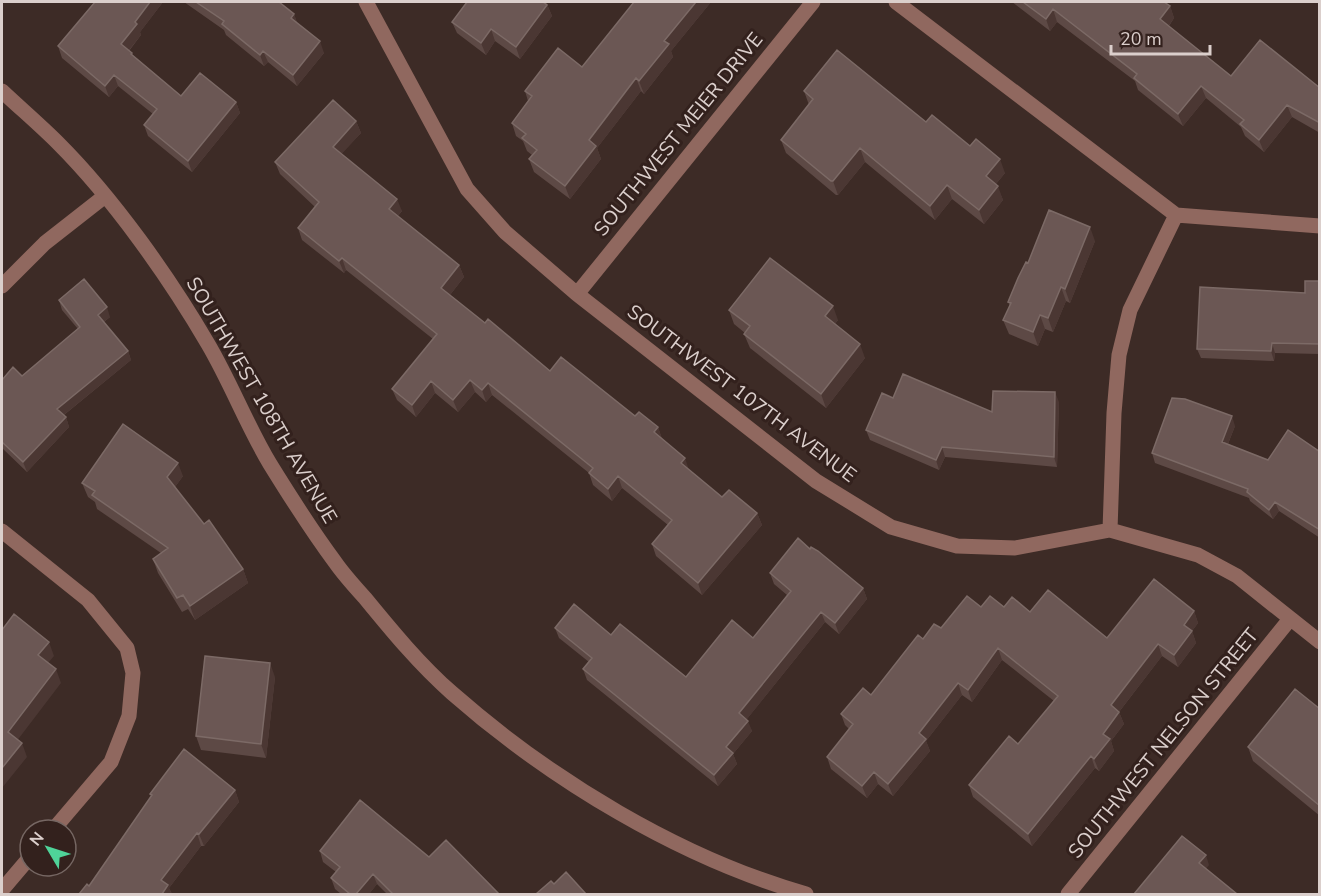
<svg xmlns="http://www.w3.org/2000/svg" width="1321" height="896" font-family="'Nunito Sans',sans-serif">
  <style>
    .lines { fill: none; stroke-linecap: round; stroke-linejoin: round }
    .minor { stroke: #90685f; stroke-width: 15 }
    .wall { fill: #5d4945 }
    .shaded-wall { fill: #4b3733 }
    .building { fill: #6b5754; stroke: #7c6a66; stroke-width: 1.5 }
    .labels { text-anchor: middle; stroke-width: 6; stroke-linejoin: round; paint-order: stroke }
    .street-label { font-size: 20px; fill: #dbcfcc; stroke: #33211d }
  </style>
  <rect width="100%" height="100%" fill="#3d2b26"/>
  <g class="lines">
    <path class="minor" d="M366,2L467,189L505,232L577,294L816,481L891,527L957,546L1015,548L1110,530L1198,555L1237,576L1320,642
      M896,2L1176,215L1320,226
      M2,91C20,108 40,125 58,143C113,198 169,277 208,344C231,383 247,426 270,464C291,498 312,531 335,562C344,575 355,587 365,598C392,631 420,665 452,693C551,780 680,858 806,894
      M2,286L45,243L105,196
      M577,294L813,2
      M1110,530L1114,413L1119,355L1130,310L1176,215
      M2,531L88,600L127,648L133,673L129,716L111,762L53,830
      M2,890L30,857
      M1068,894L1290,619"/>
  </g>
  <path class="wall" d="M95,2H163L140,32L141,35L129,51L132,53L133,57L181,96L236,102L240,113L192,172L148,136L144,125L153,114L118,86L109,97L62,58L58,46Z
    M184,2H279L294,14L297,23L324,53L297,86L268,62L264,66L226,35L224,30Z
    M467,2H546L552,16L520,59L495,41L486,55L457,33L452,22Z
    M634,2H711L671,51L673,57L644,94L641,91L597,148L601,159L570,199L534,172L529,159L532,155L527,151L523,141L516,136L512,123L528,101L525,91L582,67Z
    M1012,2H1164L1170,6L1174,18L1169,26L1231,76L1320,88V133L1292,117L1264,152L1245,136L1241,127L1206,98L1183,126L1138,90L1135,81L1057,22L1050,31Z
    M804,91L926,122L970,146L1005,173L996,184L1003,200L984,224L952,199L935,220L865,162L838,195H836L786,153L781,140L809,105Z
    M356,121L361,133L341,154L402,211L398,216L459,265L464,277L450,295L485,323L550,371L658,427L662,439L689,470L722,497L757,513L762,525L702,595L656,556L652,544L668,525L622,488L612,501L593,485L589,473L492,395L486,402L475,392L458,412L435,393L416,417L397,400L392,389L433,339L346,270L344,273L302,240L298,228L315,207L280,174L275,162Z
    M1095,241L1070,303L1066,301L1053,332L1045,329L1038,346L1009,334L1003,320L1010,306L1008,302L1028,263Z
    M1320,281V354L1275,353L1274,361L1201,358L1197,349L1305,293Z
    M59,300L110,317L104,322L128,351L131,360L64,415L66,417L69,427L27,472L2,448V380L22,376L78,329L62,310Z
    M729,310L838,320L835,324L865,358L826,408L750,348L744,334L745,333L734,324Z
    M893,398L992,412L1059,402L1057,467L945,457L939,470L870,440L866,430Z
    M1235,426L1228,444L1268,460L1320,452V538L1279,511L1273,519L1250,501L1249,498L1155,463L1152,453Z
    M183,476L175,487L204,524L243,569L248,583L195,620L188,609L182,612L158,573L153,559L161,553L97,509L95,502L88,497L82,483Z
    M810,549L863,588L867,599L839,634L825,622L746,720L752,731L733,754L737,764L718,786L587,680L583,669L589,662L559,638L555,628L611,635L686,677L753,638L787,595L774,584L770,573Z
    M981,607H1004L1030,612L1107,638L1194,611L1198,623L1192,631L1196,643L1178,667L1162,656L1119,712L1124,724L1111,741L1114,751L1099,771L1095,768L1032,846L973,797L969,785L1018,744L1054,701L1002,660L972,702L962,695L926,741L930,751L893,796L878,784L867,798L831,769L827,757L849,729L845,725L841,714L871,695L923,639Z
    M275,677L266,758L201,750L196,736Z
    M1320,709V816L1253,761L1248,747Z
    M235,790L239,802L204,846H201L169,888L172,894H79L89,886L151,797L150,794Z
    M320,851L429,857L499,894H387L377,884L369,894H341L335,889L331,878L336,872L323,862Z"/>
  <path class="shaded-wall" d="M150,2H163L140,32L141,35L125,55L121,44L135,22Z
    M541,2H546L552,16L520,59L516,47Z
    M696,2H711L671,51L673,57L644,94L639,81L664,41Z
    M1170,6L1174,18L1165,31L1160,19Z
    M1053,9L1057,22L1050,31L1046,19Z
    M294,14L298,25L291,18Z
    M491,29L495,41L486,55L481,43Z
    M320,41L324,53L297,86L293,75Z
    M263,51L268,62L264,66L260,55Z
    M114,75L118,86L109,97L105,86Z
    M636,78L641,91L597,148L601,159L570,199L565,186L589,140Z
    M1201,86L1206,98L1183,126L1178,114Z
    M236,102L240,113L192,172L188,161Z
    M1287,105L1292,117L1264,152L1259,140Z
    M356,121L361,133L337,159L333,147Z
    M860,148L865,162L838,195L833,181Z
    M1000,159L1005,173L991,190L986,176Z
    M947,185L952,199L935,220L930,206Z
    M998,186L1003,200L984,224L979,210Z
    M397,199L402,211L393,221L389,209Z
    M1090,227L1095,241L1070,303L1065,289Z
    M342,258L346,270L344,273L339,261Z
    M459,265L464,277L446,300L441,288Z
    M1061,287L1066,301L1053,332L1048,318Z
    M833,306L838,320L830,330L825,316Z
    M107,307L110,317L101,324L98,315Z
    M1040,315L1045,329L1038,346L1033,332Z
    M1272,343L1275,353L1274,361L1271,351Z
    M860,344L865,358L826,408L821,394Z
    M128,351L131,360L60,418L57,409Z
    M470,380L475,392L458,412L453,400Z
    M431,381L435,393L416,417L412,405Z
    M488,383L492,395L486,402L482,390Z
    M1055,392L1059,402L1057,467L1054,457Z
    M1232,416L1235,426L1225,451L1222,442Z
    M66,417L69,427L27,472L23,462Z
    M658,427L662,439L654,432Z
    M942,447L945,457L939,470L936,460Z
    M685,458L689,470L681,463Z
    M178,463L183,476L172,491L167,477Z
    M618,476L622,488L612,501L608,489Z
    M1275,502L1279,511L1273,519L1269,510Z
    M757,513L762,525L702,595L698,583Z
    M243,569L248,583L195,620L190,606Z
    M863,588L867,599L839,634L835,623Z
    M1194,611L1198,623L1192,631L1196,643L1178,667L1174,655L1184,625Z
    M821,612L825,622L743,724L739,713Z
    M49,642L54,656L43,669L38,655Z
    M1158,644L1162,656L1115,717L1111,705Z
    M998,648L1002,660L972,702L968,690Z
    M270,663L275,677L266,758L261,744Z
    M56,669L61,683L13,746L8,732Z
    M958,683L962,695L926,741L930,751L893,796L888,784L919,733Z
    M1119,712L1124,724L1111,741L1114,751L1099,771L1094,759L1103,734Z
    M748,721L752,731L733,754L737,764L718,786L714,775L726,747Z
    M22,743L27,757L2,788V768Z
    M1091,756L1095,768L1032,846L1028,834Z
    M874,772L878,784L867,798L862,786Z
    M235,790L239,802L204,846L199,834Z
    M197,833L201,846L169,888L172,894H162L161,880Z
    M1206,855L1209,865L1203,873L1199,863Z
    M373,874L377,884L369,894H356Z"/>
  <path class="building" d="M95,2H150L135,22L137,24L121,44L132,53L131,54L181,96L200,73L236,102L188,161L144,125L157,109L114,75L105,86L58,46Z
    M196,2H279L294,14L291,18L320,41L293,75L263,51L260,55L222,24L224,21Z
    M467,2H543L547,5L516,47L491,29L481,43L452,22Z
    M634,2H696L664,41L669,44L639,81L636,78L589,140L596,146L565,186L529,159L537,150L522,138L526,134L512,123L532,96L525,91L558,48L582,67Z
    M1023,2H1164L1170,6L1160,19L1231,76L1260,40L1320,88V123L1287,105L1259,140L1240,124L1244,120L1201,86L1178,114L1134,78L1137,74L1053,9L1046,19Z
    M837,50L926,122L932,115L970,146L976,139L1000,159L986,176L998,186L979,210L947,185L930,206L860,148L833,181H831L781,140L813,99L804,91Z
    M333,100L356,121L333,147L397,199L389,209L459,265L441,288L485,323L488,319L550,371L561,357L635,416L639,412L658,427L654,432L685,458L681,463L722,497L729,490L757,513L698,583L652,544L672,520L618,476L608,489L589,473L593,468L488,383L482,390L470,380L453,400L431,381L412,405L392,389L437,334L342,258L339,261L298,228L319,202L275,162Z
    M1049,210L1090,227L1065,289L1061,287L1048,318L1040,315L1033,332L1003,320L1011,303L1008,302L1018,278L1026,262L1028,263Z
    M770,258L833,306L825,316L860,344L821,394L744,334L750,326L729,310Z
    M84,279L107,307L98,315L128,351L57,409L66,417L23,462L2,442V380L13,367L22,376L80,327L59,300Z
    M1305,281H1320V344L1272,343L1271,351L1197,349L1200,287L1305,293Z
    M903,374L992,412L993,391L1055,392L1054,457L942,447L936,460L866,430L882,393L893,398Z
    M1172,398L1185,399L1232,416L1222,442L1268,460L1288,430L1320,452V530L1275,502L1269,510L1247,492L1248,489L1152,453Z
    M123,424L178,463L167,477L204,524L209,520L243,569L190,606L183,595L177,598L153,559L168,548L92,495L95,491L82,483Z
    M798,538L810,549L811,547L818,551L863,588L835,623L821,612L739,713L748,721L726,747L733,753L714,775L583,669L592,658L555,628L574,604L611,635L620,624L686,677L732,620L753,638L791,591L770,573Z
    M1154,579L1194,611L1184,625L1192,631L1174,655L1158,644L1111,705L1119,712L1103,734L1110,739L1094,759L1091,756L1028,834L969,785L1009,736L1018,744L1058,696L998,648L968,690L958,683L919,733L926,739L888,784L874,772L862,786L827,757L853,724L841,714L863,688L871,695L918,635L923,639L934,624L941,628L967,596L981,607L990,596L1004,607L1012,597L1030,612L1048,590L1107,638Z
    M14,614L49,642L38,655L56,669L8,732L22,743L2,768V630Z
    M205,656L270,663L261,744L196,736Z
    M1295,689L1320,709V806L1248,747Z
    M184,749L235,790L199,834L197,833L161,880L168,885L162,894H79L87,884L89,886L152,795L150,794Z
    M360,800L429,857L446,840L499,894H393L373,874L356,894H350L331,878L340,867L320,851Z
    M1182,836L1206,855L1199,863L1237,894H1134Z
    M566,872L586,894H536L551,881L554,884Z"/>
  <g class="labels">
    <g class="street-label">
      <text transform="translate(678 134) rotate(-51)" y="7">SOUTHWEST MEIER DRIVE</text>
      <text transform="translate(742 393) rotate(37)" y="7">SOUTHWEST 107TH AVENUE</text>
      <text transform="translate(262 400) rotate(60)" y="7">SOUTHWEST 108TH AVENUE</text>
      <text transform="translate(1163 743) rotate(-51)" y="7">SOUTHWEST NELSON STREET</text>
    </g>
  </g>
  <rect width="1321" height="896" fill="none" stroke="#dbcfcc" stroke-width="6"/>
  <g transform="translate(48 848) rotate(309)"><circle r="28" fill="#33211d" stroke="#766763" stroke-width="1.5"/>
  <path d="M0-4.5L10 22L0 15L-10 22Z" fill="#4fd399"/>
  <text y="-9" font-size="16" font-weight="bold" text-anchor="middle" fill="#dbcfcc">N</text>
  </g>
  <path d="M1111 45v9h99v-9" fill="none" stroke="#dbcfcc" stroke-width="3"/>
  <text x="1120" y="45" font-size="18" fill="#dbcfcc" stroke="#33211d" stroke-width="4.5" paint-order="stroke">20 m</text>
</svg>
